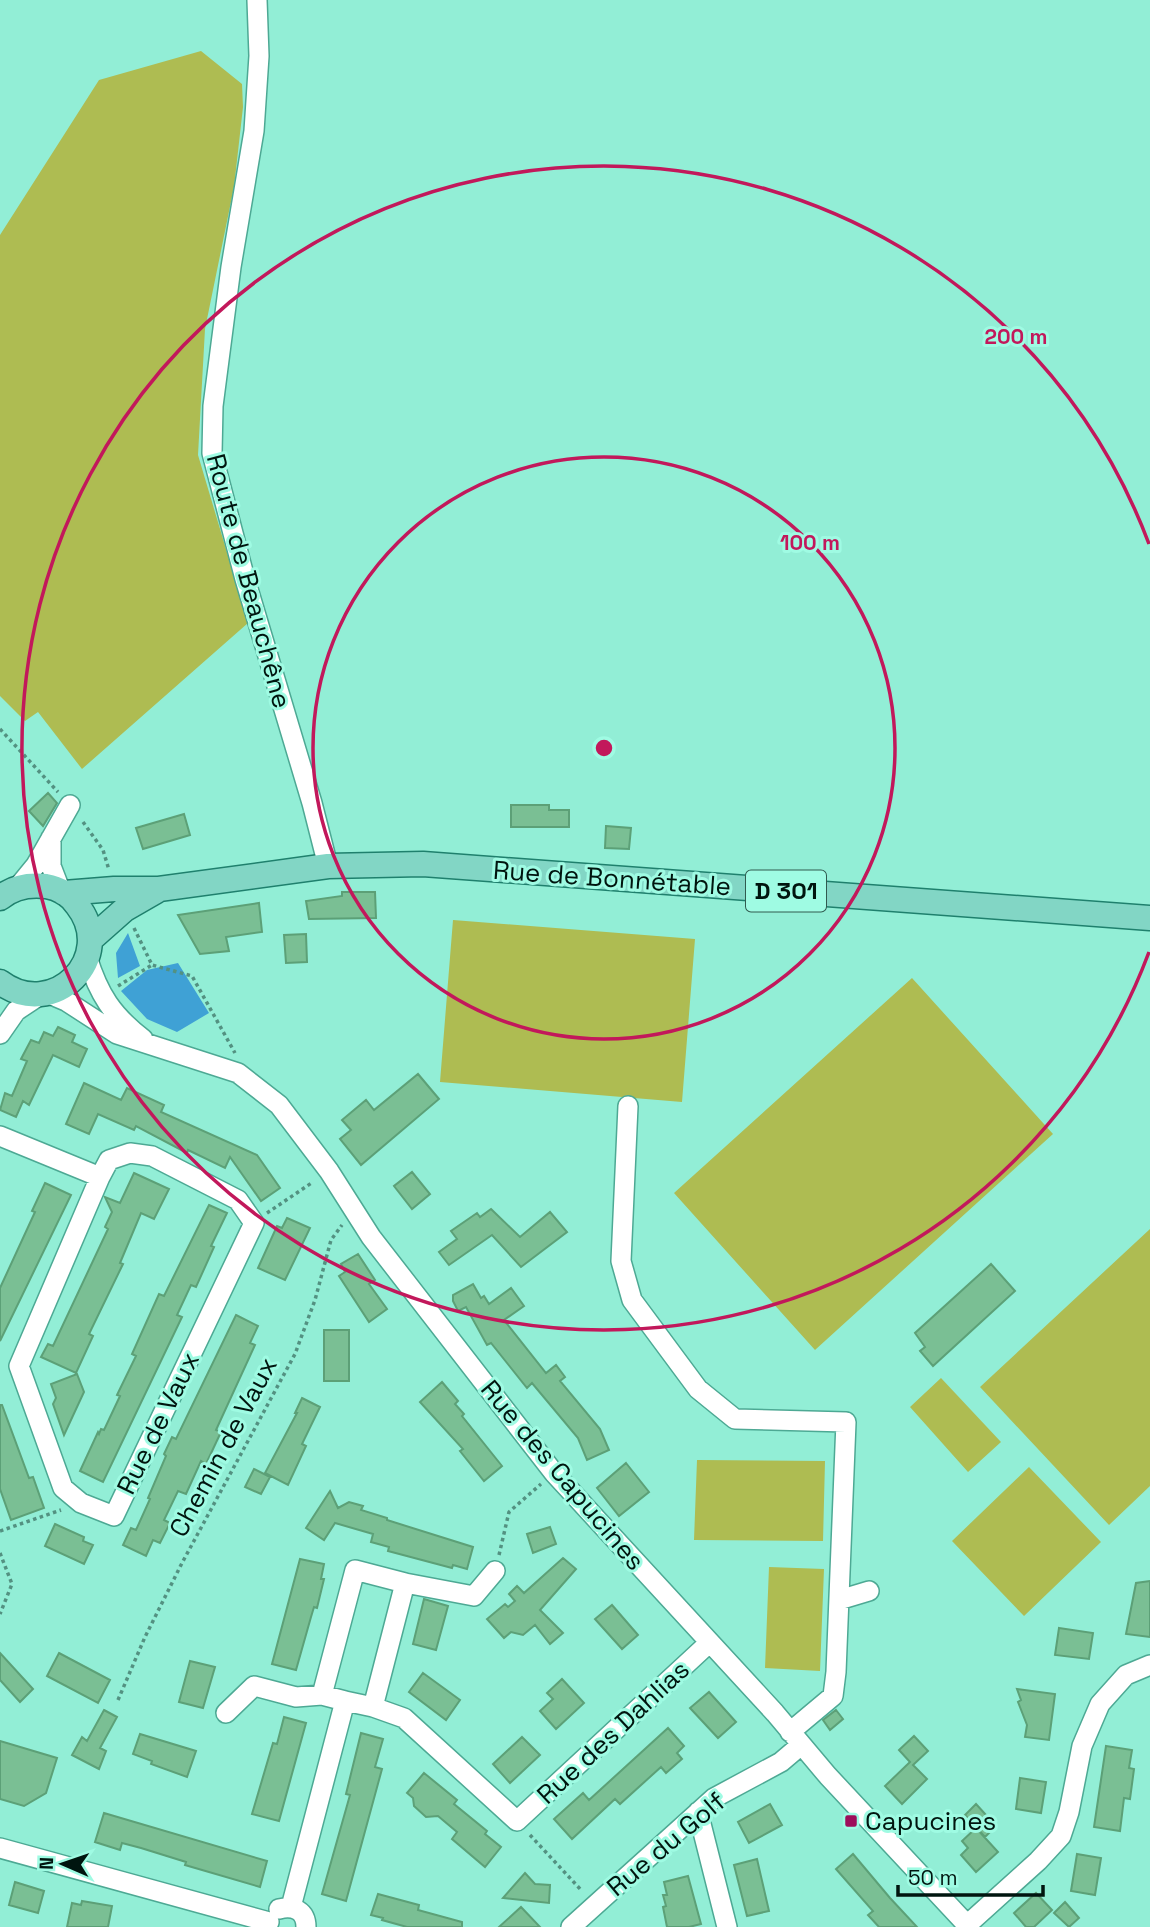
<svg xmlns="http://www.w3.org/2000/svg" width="1150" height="1927" font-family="'Space Grotesk',sans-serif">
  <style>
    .green { fill: #aebc52 }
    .water { fill: #3fa1d5 }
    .building { fill: #7abf94; stroke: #5ca077; stroke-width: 2 }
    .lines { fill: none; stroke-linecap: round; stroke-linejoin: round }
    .minor-casing { stroke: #4da994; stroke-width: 22 }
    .major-casing { stroke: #1f806d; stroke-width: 27 }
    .path { stroke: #539181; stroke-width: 3.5; stroke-dasharray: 3.5 3.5; stroke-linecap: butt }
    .minor { stroke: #fff; stroke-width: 19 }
    .major { stroke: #82d6c5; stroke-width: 24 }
    .ring { fill: none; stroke: #c2185b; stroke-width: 3.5 }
    .poi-dot { fill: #9d0e5b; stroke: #9ffbe3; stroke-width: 2.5 }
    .labels { text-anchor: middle; stroke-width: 6; stroke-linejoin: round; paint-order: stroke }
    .shield { fill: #9ffbe3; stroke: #305a4f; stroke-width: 2 }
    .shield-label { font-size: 24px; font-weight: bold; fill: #00150f }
    .street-label { font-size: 26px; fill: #00150f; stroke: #9ffbe3 }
    .poi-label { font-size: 26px; fill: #00150f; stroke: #9ffbe3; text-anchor: start }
    .centre { fill: #c2185b; stroke: #9ffbe3; stroke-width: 3.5 }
    .ring-label { font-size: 21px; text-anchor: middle; font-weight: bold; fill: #c2185b; stroke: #9ffbe3; stroke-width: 6; stroke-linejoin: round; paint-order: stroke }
  </style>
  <rect width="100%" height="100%" fill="#92eed6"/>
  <path class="green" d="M201,51L242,84L243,107L234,187L205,329L198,455L248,623L82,769L38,712L25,721L0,696V235L99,80Z
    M453,920L695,939L682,1102L440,1082Z
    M912,978L1053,1134L815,1350L674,1193Z
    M1150,1229V1486L1109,1525L980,1387Z
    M941,1378L1001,1442L968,1472L910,1407Z
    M697,1460L825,1461L823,1541L694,1540Z
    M1029,1467L1101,1542L1024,1616L952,1541Z
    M769,1567L824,1569L820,1671L765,1668Z"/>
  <path class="water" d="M128,933L140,966L118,978L116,953Z
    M178,963L209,1013L177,1032L147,1019L121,991L147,970Z"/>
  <path class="building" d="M48,793L57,803L43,826L29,811Z
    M511,805H549V810H569V827H511Z
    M184,814L190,835L143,849L136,828Z
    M606,826L631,828L629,849L605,848Z
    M342,892H375L376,918L309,919L306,901L342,896Z
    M259,903L262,932L226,937L229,951L200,954L178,915Z
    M306,934L307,962L286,963L284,935Z
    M58,1027L75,1035L72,1042L87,1049L79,1067L53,1055L29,1105L23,1101L16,1117L0,1110L5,1093L12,1096L27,1061L21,1059L31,1040L39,1043L44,1032L53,1036Z
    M418,1074L439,1099L361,1165L340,1139L351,1130L342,1120L366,1100L374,1110Z
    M84,1083L121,1100L127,1088L164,1105L161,1112L257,1155L280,1188L261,1201L230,1157L225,1168L188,1150L187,1153L136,1126L134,1130L98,1114L89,1134L66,1124Z
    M412,1172L430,1194L412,1209L394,1186Z
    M134,1173L169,1189L154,1219L141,1213L120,1263L123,1264L89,1334L93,1336L76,1373L41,1357L48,1344L53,1346L108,1229L105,1227L112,1212L105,1197L120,1203Z
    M45,1183L71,1195L0,1341V1288L35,1212L32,1211Z
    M209,1205L227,1213L211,1246L214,1247L196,1287L191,1285L177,1315L182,1317L103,1482L80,1471L98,1432L99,1434L101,1429L104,1430L120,1396L117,1395L136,1356L132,1354L159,1294L164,1296Z
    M491,1209L520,1237L550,1212L567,1232L521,1267L492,1235L449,1265L439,1252L457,1239L451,1231L477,1213L480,1217Z
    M287,1218L310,1228L285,1280L258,1268L277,1226L282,1228Z
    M358,1254L375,1280L369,1284L387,1309L369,1322L339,1276L345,1272L341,1264Z
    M991,1264L1015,1291L933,1366L920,1351L925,1347L915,1333Z
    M473,1284L481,1298L484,1296L489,1304L511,1288L524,1306L504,1320L546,1373L556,1365L565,1377L560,1381L600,1429L609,1450L587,1460L578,1438L532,1383L527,1388L491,1343L487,1345L466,1307L458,1311L453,1301V1295Z
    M236,1315L258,1326L250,1343L255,1345L216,1430L221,1432L206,1464L201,1461L186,1494L178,1491L164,1520L170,1523L160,1543L153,1540L146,1556L123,1545L131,1528L136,1530L150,1499L148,1498L166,1456L164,1454L172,1437L176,1439Z
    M324,1330H349V1381H324Z
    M77,1374L84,1392L64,1435L53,1404L56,1398L51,1384Z
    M442,1382L458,1401L455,1404L464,1414L462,1416L502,1466L484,1481L460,1451L463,1449L420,1402Z
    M302,1398L320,1407L302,1444L306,1446L288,1485L265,1473L297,1413H295Z
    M0,1405H2L29,1478L33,1477L44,1508L11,1520L0,1489Z
    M626,1463L649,1492L619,1516L597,1488Z
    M254,1469L270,1477L261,1494L245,1487Z
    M330,1491L338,1508L349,1502L363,1506L361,1510L387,1518V1520L473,1547L467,1569L453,1565L452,1568L388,1551L389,1547L371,1542L373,1534L335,1523L324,1540L306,1528Z
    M55,1524L84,1537L83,1541L93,1545L84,1564L45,1546Z
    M550,1527L556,1544L533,1553L527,1534Z
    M563,1558L576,1569L540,1610L563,1633L550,1644L535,1625L523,1635L511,1632L504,1638L487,1619L505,1604L508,1607L515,1601L509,1594L517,1586L524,1593Z
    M300,1559L324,1564L321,1579H324L317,1608L314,1607L311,1617L296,1670L272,1664Z
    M1150,1581V1637L1126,1634L1136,1583Z
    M424,1599L448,1606L436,1650L413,1644Z
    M612,1605L638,1635L622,1649L595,1619Z
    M1059,1628L1093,1633L1089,1659L1055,1655Z
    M0,1653L33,1689L20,1702L0,1680Z
    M59,1653L110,1680L98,1703L47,1676Z
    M190,1661L215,1667L203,1708L179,1702Z
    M423,1673L460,1700L446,1720L409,1692Z
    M562,1679L584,1703L556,1729L540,1711L553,1699L547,1693Z
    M1017,1689L1055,1694L1049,1740L1025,1737L1027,1725L1018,1702L1021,1700Z
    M709,1692L736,1722L718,1738L690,1708Z
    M104,1710L117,1717L100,1748L106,1751L99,1769L72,1755L82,1737L87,1741Z
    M836,1710L843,1719L830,1730L823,1720Z
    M284,1717L306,1723L279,1821L252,1814L273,1743L277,1744Z
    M668,1728L684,1746L677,1753L682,1759L666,1773L661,1767L620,1804L615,1799L572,1839L554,1819L583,1793L589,1800Z
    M361,1733L383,1739L375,1767L382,1769L346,1901L322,1894L350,1795L346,1794Z
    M140,1734L196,1751L187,1777L151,1764L152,1761L133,1754Z
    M914,1736L928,1751L913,1765L927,1779L902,1804L885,1786L910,1762L899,1750Z
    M522,1737L540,1755L510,1783L493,1764Z
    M0,1741L57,1758L46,1793L24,1806L0,1799Z
    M1106,1746L1132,1750L1129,1768L1134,1769L1130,1799L1124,1798L1120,1831L1094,1827Z
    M424,1773L457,1800L454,1804L487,1831L485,1834L501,1847L485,1867L452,1839L457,1832L438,1816L426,1817L414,1806L413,1798L407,1793Z
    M1020,1778L1046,1782L1041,1813L1016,1809Z
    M770,1804L782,1825L749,1843L738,1822Z
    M976,1804L996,1826L985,1837L965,1815Z
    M104,1813L267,1861L260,1887L185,1865L186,1862L141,1848L122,1843L120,1850L95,1842Z
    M976,1828L998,1852L976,1872L961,1855L968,1848L962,1841Z
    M853,1854L890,1898L917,1927H879L868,1915L873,1911L836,1869Z
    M1077,1854L1101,1858L1095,1895L1071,1891Z
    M757,1859L769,1911L747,1916L734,1865Z
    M525,1873L535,1884L550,1885L549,1903L503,1898Z
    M688,1876L701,1924L689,1927H667L663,1907L666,1906L663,1895H667L664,1882Z
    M15,1882L44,1891L38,1913L9,1905Z
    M1036,1893L1052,1910L1034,1927H1026L1014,1913Z
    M378,1894L419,1905L418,1910L462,1922V1927H407L382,1920L383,1918L371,1915Z
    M82,1901L112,1906L108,1927H67L72,1903L81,1905Z
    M1065,1902L1079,1918L1069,1927L1054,1913Z
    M521,1907L540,1927H499Z"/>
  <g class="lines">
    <defs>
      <path id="minor" d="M257,0L259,56L254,131L231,267L213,406L212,453L245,579L312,803L328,866
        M51,838V866L61,892
        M18,887L36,865L70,805
        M87,957C99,995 112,1015 143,1039
        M47,993L66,1001L117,1034L238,1073L279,1105L329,1171L371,1237L554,1473L775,1713L828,1776L969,1927
        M0,1034L16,1011L40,995
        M628,1106L621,1261L632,1300L698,1389L735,1419L846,1422L836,1672L833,1696L790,1732
        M0,1136L100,1177
        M130,1153L152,1156L238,1200L254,1223L114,1516L81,1503L63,1488L19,1366L100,1177L109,1160Z
        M405,1583L474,1596L495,1571
        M839,1600L869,1591
        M373,1707L404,1718L517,1821L709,1643
        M226,1713L254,1686L296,1697L322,1695
        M698,1812L727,1927
        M0,1848L269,1922
        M291,1907L345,1701L373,1707L405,1583L355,1570L322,1695L345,1701
        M279,1909C294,1905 306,1911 306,1927
        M967,1925L1038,1861L1061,1836L1069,1812L1082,1746L1100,1704L1126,1675L1150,1665
        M571,1927L714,1798L781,1762L801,1745"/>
      <path id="major" d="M64,893L114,889H159L328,866L423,864L1150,918
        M0,898C13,887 29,884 46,886C58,888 70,895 77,905C118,957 53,1022 0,982
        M90,940L125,909L158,890"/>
    </defs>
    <use href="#minor" class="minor-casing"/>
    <use href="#major" class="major-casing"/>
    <path class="path" d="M0,729L58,792
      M83,822L103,850L109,870
      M134,928L152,965L192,976L235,1053
      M118,986L152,965
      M267,1213L313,1182
      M0,1531L61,1510
      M0,1553L12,1584L0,1614
      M499,1555L509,1512L541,1484
      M118,1700L145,1637L182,1563L295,1354L315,1300L331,1240L342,1225
      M530,1835L582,1891"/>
    <use href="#minor" class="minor"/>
    <use href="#major" class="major"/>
  </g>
  <g class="ring">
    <circle cx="604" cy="748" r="291"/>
    <path d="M1149 952A582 582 0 1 1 1149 544"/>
  </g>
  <rect class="poi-dot" x="844" y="1814" width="14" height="14" rx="3.5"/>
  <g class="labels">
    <rect class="shield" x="746" y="870.5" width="80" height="41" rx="5"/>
    <g class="shield-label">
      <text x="786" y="899">D 301</text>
    </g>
    <g class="street-label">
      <text transform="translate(249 581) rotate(75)" y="9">Route de Beauchêne</text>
      <text transform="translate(612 878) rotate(4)" y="9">Rue de Bonnétable</text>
      <text transform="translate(158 1423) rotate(-64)" y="9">Rue de Vaux</text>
      <text transform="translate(223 1447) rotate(-62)" y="9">Chemin de Vaux</text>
      <text transform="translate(563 1475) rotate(50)" y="9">Rue des Capucines</text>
      <text transform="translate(613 1732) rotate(-43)" y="9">Rue des Dahlias</text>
      <text transform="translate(666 1844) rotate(-40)" y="9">Rue du Golf</text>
    </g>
    <g class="poi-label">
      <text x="865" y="1830">Capucines</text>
    </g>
  </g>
  <circle cx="604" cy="748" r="10" class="centre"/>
  <g class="ring-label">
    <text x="1016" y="344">200 m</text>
    <text x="810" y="550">100 m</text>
  </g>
  <g transform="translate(63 1864) rotate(272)" stroke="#9ffbe3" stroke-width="5" paint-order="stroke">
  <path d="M0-5L12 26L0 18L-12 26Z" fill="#00150f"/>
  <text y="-10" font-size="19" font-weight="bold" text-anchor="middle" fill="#00150f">N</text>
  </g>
  <path d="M898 1885v10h145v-10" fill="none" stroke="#00150f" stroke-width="3.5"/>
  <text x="908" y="1885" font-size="21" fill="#00150f" stroke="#9ffbe3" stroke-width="5" paint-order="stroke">50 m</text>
</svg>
